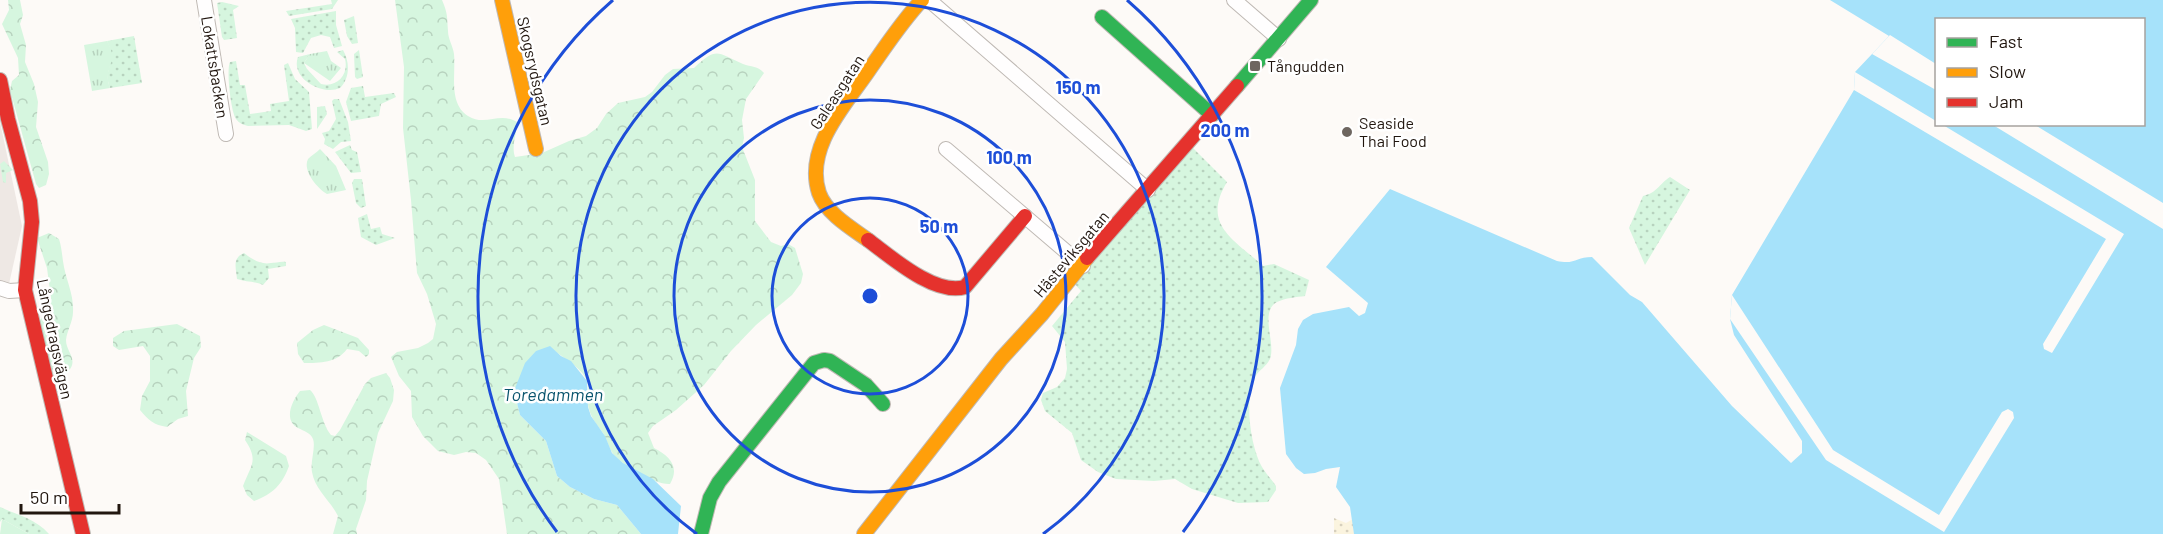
<svg xmlns="http://www.w3.org/2000/svg" width="2163" height="534" font-family="Barlow,sans-serif">
  <style>
    .built { fill: #eee8e4 }
    .grass { fill: url(#grass-dots) }
    .forest { fill: url(#forest-crowns) }
    .sand { fill: url(#sand-dots) }
    .park { fill: url(#park-tufts) }
    .pitch { fill: #d6f6df }
    .water { fill: #a6e2fa; fill-rule: evenodd }
    .pier { fill: #fdfaf7 }
    .lines { fill: none; stroke-linecap: round; stroke-linejoin: round }
    .street-casing { stroke: #bfb9b4; stroke-width: 16 }
    .fast-casing { stroke: #bfb9b4; stroke-width: 16 }
    .slow-casing { stroke: #bfb9b4; stroke-width: 16 }
    .jam-casing { stroke: #bfb9b4; stroke-width: 16 }
    .street { stroke: #fffefe; stroke-width: 14 }
    .fast { stroke: #30b455; stroke-width: 14 }
    .slow { stroke: #ff9f0a; stroke-width: 14 }
    .jam { stroke: #e5322d; stroke-width: 14 }
    .ring { fill: none; stroke: #1d4ed8; stroke-width: 3 }
    .poi-dot { fill: #6e6660; stroke: #fff; stroke-width: 2 }
    .labels { text-anchor: middle; stroke-width: 5; stroke-linejoin: round; paint-order: stroke }
    .poi-label { font-size: 16px; fill: #21160f; stroke: #fff; text-anchor: start }
    .street-label { font-size: 16px; fill: #21160f; stroke: #fff }
    .water-label { font-size: 18px; font-style: italic; fill: #09546d; stroke: #fff }
    .centre { fill: #1d4ed8; stroke: #fff; stroke-width: 3 }
    .ring-label { font-size: 18px; text-anchor: middle; font-weight: bold; fill: #1d4ed8; stroke: #fff; stroke-width: 5; stroke-linejoin: round; paint-order: stroke }
  </style>
  <defs>
    <pattern id="grass-dots" width="8" height="8" patternUnits="userSpaceOnUse" patternTransform="scale(1.5)"><rect width="8" height="8" fill="#d6f6df"/><path d="M2 2h.1M6 6h.1" fill="none" stroke="#b7d2be" stroke-width="1.8" stroke-linecap="round"/></pattern>
    <pattern id="forest-crowns" width="20" height="18" patternUnits="userSpaceOnUse" patternTransform="scale(1.5)"><rect width="20" height="18" fill="#d6f6df"/><path d="M2 6a3 3 0 1 1 6 0M12 15a3 3 0 1 1 6 0" fill="none" stroke="#b7d2be"/></pattern>
    <pattern id="sand-dots" width="8" height="8" patternUnits="userSpaceOnUse" patternTransform="scale(1.5)"><rect width="8" height="8" fill="#fbf4df"/><path d="M2 2h.1M6 6h.1" fill="none" stroke="#d7d0be" stroke-width="1.8" stroke-linecap="round"/></pattern>
    <pattern id="park-tufts" width="24" height="20" patternUnits="userSpaceOnUse" patternTransform="scale(1.5)"><rect width="24" height="20" fill="#d6f6df"/><path d="M3 7l-1-3M5 7V3M7 7l1-3M15 17l-1-3M17 17v-4M19 17l1-3" fill="none" stroke="#b7d2be"/></pattern>
  </defs>
  <rect width="100%" height="100%" fill="#fdfaf7"/>
  <path class="built" d="M0,122L22,226L9,284L4,285L0,281Z"/>
  <path class="grass" d="M331,0H338L332,9L289,16L286,11L332,4Z
    M222,2L239,6L233,10L237,38L224,40L222,37L217,3Z
    M336,11V25L342,46L334,48L330,37L321,35L311,38L303,53L296,52L295,28L291,19Z
    M354,16L358,43L352,44L347,36L344,20Z
    M134,36L142,83L110,88C102,68 118,64 107,41Z
    M343,50C350,62 350,78 340,88C322,96 290,78 298,57L310,54L304,63L307,69L321,84C337,88 349,75 345,59L337,52Z
    M359,50L363,77L357,79L355,77L354,54Z
    M236,61L240,85H245L250,114L271,111L270,104L289,101L284,65L288,63L295,79L309,92L312,129L306,131L289,125L248,126C243,125 239,123 236,119C231,112 226,70 230,62Z
    M363,86L365,97L394,93L396,97L381,104L379,116L351,121L346,102L351,88Z
    M334,99H339L348,122L351,141L341,142L333,149L324,144L325,139L322,133L329,131L336,119L332,101Z
    M325,106L327,114L317,129V107Z
    M350,145L352,150L357,152L361,172L351,173L335,152Z
    M1193,148L1227,182C1201,225 1234,239 1263,266L1274,264L1309,280L1305,296C1297,297 1285,298 1277,302C1259,312 1276,342 1270,359C1266,367 1259,370 1255,377C1244,398 1250,446 1262,467C1266,474 1272,480 1276,486V490L1268,502L1238,503L1192,489L1175,479L1154,481L1116,479L1098,472L1081,460L1072,433L1045,411L1041,400L1043,393L1057,387L1065,378L1067,369L1065,342L1052,326L1081,291L1073,282Z
    M4,161L13,170L6,173V183L3,182L0,164Z
    M1670,177L1690,190L1645,265L1629,228L1643,196C1657,193 1659,184 1670,177Z
    M354,179H362L366,206L361,208L356,203L352,183Z
    M367,214L371,229L380,227L382,234L395,238L376,245L361,237L358,218Z
    M244,253C252,259 260,265 271,263C276,263 280,261 286,262V266L268,269L269,278L263,285C254,281 246,282 237,279C236,268 232,258 244,253Z
    M0,507C18,515 36,519 49,534H29L2,519L0,522Z"/>
  <path class="forest" d="M8,0H20L23,15L20,24L26,45L25,62L34,84L38,102L36,127L48,162L49,174L46,185L39,188L36,184L10,90L12,81L19,75L18,58L2,24L9,10Z
    M395,0H442C448,14 447,17 448,31C448,39 453,46 454,54C456,74 448,103 468,116C486,127 499,111 517,122C517,134 511,145 515,157L542,153L569,141L586,136L597,128L606,114L618,103L645,97L652,92L665,75L673,69L694,68C717,47 716,52 743,64C751,67 758,66 764,73L746,99L742,120L744,138L742,147L755,180V221L771,242L781,246L788,244L795,248L803,274L801,283L792,295L756,325L731,351L704,385L676,410L653,426L648,433L654,448C670,456 680,467 670,484C655,485 624,466 613,454C609,448 607,440 603,433C598,426 591,418 589,409C586,401 590,390 587,381C582,367 561,357 550,347L514,391L520,415L546,441L557,476L570,487L594,499L617,505L641,534H507L499,479L486,460L476,453L466,452L454,455L438,451L423,436L412,417L411,391L399,376L391,357L397,352L418,348L428,343L433,339L436,324L427,294L417,273L411,200L403,128L404,67Z
    M49,233L59,239C62,248 62,257 64,267C67,282 74,296 73,312C73,321 67,331 66,340C66,354 83,361 62,377L54,376L39,323L51,299L47,268L37,238Z
    M177,324L200,336L201,347L194,358L186,391L188,416L178,419L167,427C154,425 148,420 140,410L142,396L150,381V356L143,346L119,350L113,346V338L124,331Z
    M324,325L358,338L369,350V354L366,357L359,351L347,349C337,363 320,363 304,363L298,354L297,343L313,330Z
    M386,373L390,378L394,390L393,401L378,433L367,481L366,500L356,529L357,534H333L338,516C330,500 315,490 312,472C310,462 316,447 313,439C311,433 304,431 298,428C283,420 292,401 300,391L310,390C319,397 321,423 331,435L335,436L340,430L365,384L371,378Z
    M247,432L286,456L289,466C282,485 273,494 254,501L247,495L243,486C251,465 259,461 245,440Z"/>
  <path class="sand" d="M1334,518L1346,523L1353,519L1354,534H1334Z"/>
  <path class="park" d="M107,41C120,64 102,67 110,88L92,91L84,45Z
    M327,51L331,61L341,68L330,81L304,63L310,54Z
    M320,149L336,166L346,190L327,194C318,189 302,171 308,159C311,156 317,152 320,149Z"/>
  <path class="pitch" d="M2,519L29,534H0Z"/>
  <path class="water" d="M1830,0H2163V534H1354L1350,507L1336,487L1340,467L1326,469L1315,473L1304,474L1296,468L1286,454L1280,388L1296,345L1298,329L1303,320L1313,314L1349,307L1359,316L1365,313L1368,303L1326,267L1390,189L1557,261C1575,265 1576,257 1592,257L1630,295L1642,302L1732,406L1791,463L1802,453V441L1734,335L1730,319L1732,295L1854,90L1855,72L1889,36ZM1936,20H2144V124H1936Z
    M550,346L561,356L571,361L587,381L588,407L591,416L605,436L612,453L623,463L653,479L681,506L678,534H641L617,505L594,499L570,487L557,476L546,441L520,415L514,391L525,363L536,351Z"/>
  <path class="pier" d="M1890,35L1936,64V90L1872,54Z
    M1855,72L1936,121V124L1943,125L2124,234L2052,353L2044,349L2043,344L2106,239L1854,90Z
    M1993,125H2035L2163,203V229Z
    M1732,295L1833,450L1939,515L2002,412L2008,409L2013,412L2014,418L1944,532L1826,460L1730,319Z"/>
  <g class="lines">
    <defs>
      <path id="street" d="M204,0L226,134
        M929,0L1148,190
        M1234,0L1279,39
        M946,149L1083,266
        M0,288L9,291L25,290"/>
      <path id="fast" d="M1102,17L1212,115
        M1237,86L1311,0
        M701,534L710,498L719,482L814,363L824,360L830,361L866,385L883,404"/>
      <path id="slow" d="M502,0L536,149
        M868,240C851,228 826,213 819,193C804,147 846,104 869,70C886,46 902,21 922,0
        M864,534L1001,359L1042,314L1087,258"/>
      <path id="jam" d="M0,80L8,119L30,201L32,222L25,290L83,534
        M868,240C891,257 935,296 965,287L1025,216
        M1087,258L1237,86"/>
    </defs>
    <use href="#street" class="street-casing"/>
    <use href="#fast" class="fast-casing"/>
    <use href="#slow" class="slow-casing"/>
    <use href="#jam" class="jam-casing"/>
    <use href="#street" class="street"/>
    <use href="#fast" class="fast"/>
    <use href="#slow" class="slow"/>
    <use href="#jam" class="jam"/>
  </g>
  <g class="ring">
    <circle cx="870" cy="296" r="98"/>
    <circle cx="870" cy="296" r="196"/>
    <path d="M697 534A294 294 0 1 1 1043 534"/>
    <path d="M557 532A392 392 0 0 1 613 0M1127 0A392 392 0 0 1 1183 532"/>
  </g>
  <g class="poi-dot">
    <rect x="1249" y="60" width="12" height="12" rx="3"/>
    <circle cx="1347" cy="132" r="6"/>
  </g>
  <g class="labels">
    <g class="poi-label">
      <text x="1267" y="72">Tångudden</text>
      <text x="1359" y="129">Seaside<tspan x="1359" dy="18">Thai Food</tspan></text>
    </g>
    <g class="street-label">
      <text transform="translate(215 67) rotate(81)" y="6">Lokattsbacken</text>
      <text transform="translate(535 71) rotate(77)" y="6">Skogsrydsgatan</text>
      <text transform="translate(837 92) rotate(-57)" y="6">Galeasgatan</text>
      <text transform="translate(1071 254) rotate(-50)" y="6">Hästeviksgatan</text>
      <text transform="translate(55 339) rotate(78)" y="6">Långedragsvägen</text>
    </g>
    <g class="water-label">
      <text x="553" y="401">Toredammen</text>
    </g>
  </g>
  <circle cx="870" cy="296" r="9" class="centre"/>
  <g class="ring-label">
    <text x="1078" y="94">150 m</text>
    <text x="1225" y="137">200 m</text>
    <text x="1009" y="164">100 m</text>
    <text x="939" y="233">50 m</text>
  </g>
  <rect x="1935" y="18" width="210" height="108" fill="#ffffff" stroke="#a6a29f" stroke-width="1.5"/>
  <rect x="1947" y="38" width="30" height="9" fill="#30b455" stroke="#a6a29f" stroke-width="1.5"/>
  <text x="1989" y="48" font-size="18" fill="#21160f">Fast</text>
  <rect x="1947" y="68" width="30" height="9" fill="#ff9f0a" stroke="#a6a29f" stroke-width="1.5"/>
  <text x="1989" y="78" font-size="18" fill="#21160f">Slow</text>
  <rect x="1947" y="98" width="30" height="9" fill="#e5322d" stroke="#a6a29f" stroke-width="1.5"/>
  <text x="1989" y="108" font-size="18" fill="#21160f">Jam</text>
  <path d="M21 504v9h98v-9" fill="none" stroke="#21160f" stroke-width="3"/>
  <text x="30" y="504" font-size="18" fill="#21160f" stroke="#ffffff" stroke-width="4.5" paint-order="stroke">50 m</text>
</svg>
